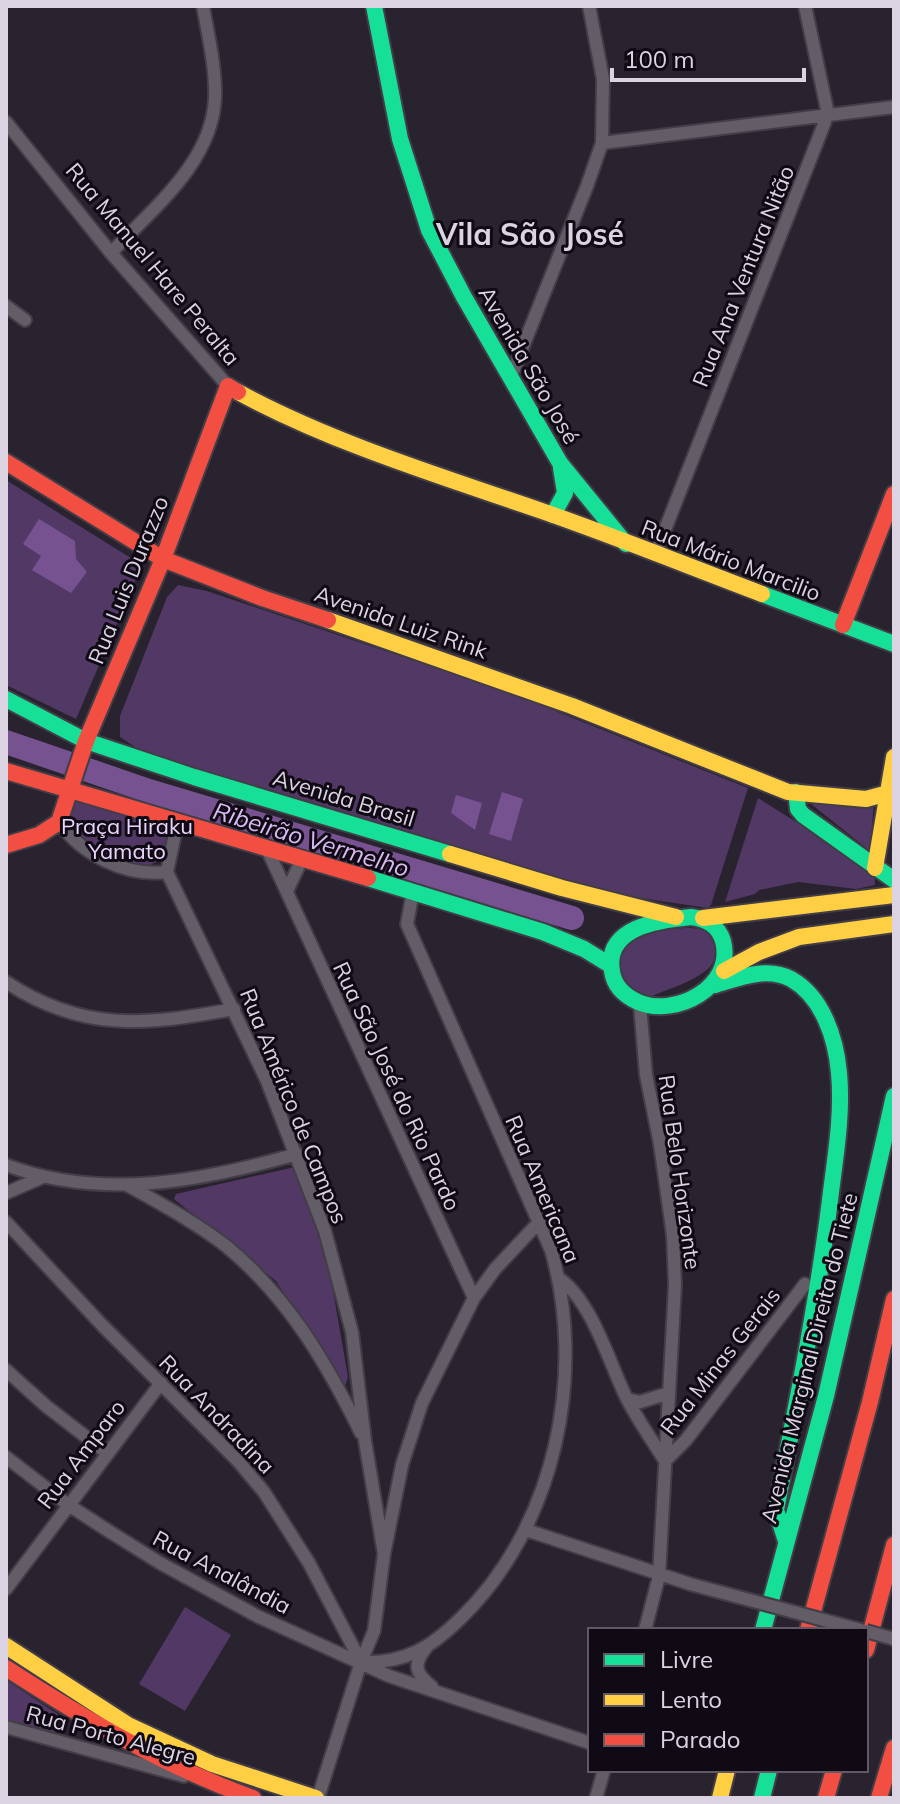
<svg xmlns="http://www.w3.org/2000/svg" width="900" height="1804" font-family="Mulish,sans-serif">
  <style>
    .green { fill: #523865 }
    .water { fill: #775291 }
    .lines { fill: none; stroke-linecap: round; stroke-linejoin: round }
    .river { stroke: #775291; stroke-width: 24 }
    .street-casing { stroke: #423d47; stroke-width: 16 }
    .fast-casing { stroke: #423d47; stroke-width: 20 }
    .slow-casing { stroke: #423d47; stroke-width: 20 }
    .jam-casing { stroke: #423d47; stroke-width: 20 }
    .street { stroke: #625d66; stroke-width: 12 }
    .fast { stroke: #16e098; stroke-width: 16 }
    .slow { stroke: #ffcf43; stroke-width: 16 }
    .jam { stroke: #f24e42; stroke-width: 16 }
    .street-bridge-casing { stroke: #423d47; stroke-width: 16; stroke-linecap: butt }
    .street-bridge { stroke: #625d66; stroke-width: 12 }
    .labels { text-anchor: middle; stroke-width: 6; stroke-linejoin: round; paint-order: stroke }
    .street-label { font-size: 22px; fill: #dbd3e2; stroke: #100a14 }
    .park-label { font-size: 22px; fill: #e9d4fb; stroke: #100a14 }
    .water-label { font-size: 24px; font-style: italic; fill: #dabaf3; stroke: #100a14 }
    .district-label { font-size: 30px; font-weight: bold; fill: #dbd3e2; stroke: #100a14 }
  </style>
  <rect width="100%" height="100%" fill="#29222f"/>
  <path class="green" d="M6,480L142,565L76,719L6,685Z
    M178,585L207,591L513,694L748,788L711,905L708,908L613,894L146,754L120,737V716L167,597Z
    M758,798L874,871L875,885L856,889L798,882L759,890L755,894L725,902Z
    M83,800L158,824L171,832L161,859L147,867C116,860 90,849 67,828L71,803Z
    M806,800L874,801L870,851Z
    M686,928C692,928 700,928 705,931C719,938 718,960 708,969C693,982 668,989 650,997L622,986C619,977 613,963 616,954C622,932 667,929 686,928Z
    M295,1167L328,1262L348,1377L344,1389L276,1281L174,1199L176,1194Z
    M185,1607L231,1635L185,1711L139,1684Z
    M6,1680L62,1717L54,1736L6,1723Z"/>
  <path class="water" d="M39,519L75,541L76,559L87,572L71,593L32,570L41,556L23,544Z
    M502,792L523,799L511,841L489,834Z
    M456,795L482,803L475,830L451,813Z"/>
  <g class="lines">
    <path class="river" d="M6,742L149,791L572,918"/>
    <defs>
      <path id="street" d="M6,122L111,253L228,386
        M602,143L894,107
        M111,253C152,209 212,163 215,98C216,68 208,35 203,6
        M6,306L25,320
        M510,379L587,186L602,143L603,79L589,6
        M655,555L828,114L805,6
        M59,822C82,855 126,877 167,872L178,820
        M267,849L474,1298
        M167,872L267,1081L325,1231L352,1332L365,1441L384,1554
        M287,891L302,859
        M6,982C83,1033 147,1025 234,1009
        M640,1005L646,1075L660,1144L673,1236L675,1285L659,1576L645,1630
        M6,1165C102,1201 202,1181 297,1154
        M127,1185C161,1204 195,1222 226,1246C288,1297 326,1362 361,1433
        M6,1193L43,1177
        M6,1222L102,1325L238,1461L264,1492L309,1563L361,1662
        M560,1279C592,1302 609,1362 626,1397C637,1419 652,1440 665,1461
        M6,1370L46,1406L107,1453
        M627,1399L640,1402L669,1393
        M6,1457L67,1504L107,1530L160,1563L257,1616L389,1676L590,1743
        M665,1461L686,1440L805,1284
        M526,1530L690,1584
        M6,1589L161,1383
        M426,1648C412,1665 416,1674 432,1687
        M361,1662C405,1664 432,1647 462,1617C555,1526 587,1374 551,1250L407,924L413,891
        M6,1727L184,1776
        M318,1798L361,1662L374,1631L384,1554L402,1465L422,1403L474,1298L495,1269L540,1221
        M596,1798L604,1770"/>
      <path id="fast" d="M374,6L400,139L429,230L464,297L560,463L626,544
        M553,515L565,493L561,468
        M762,594L894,644
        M6,699L86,741L194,777L450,854
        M796,792L798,809L803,815L894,880
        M368,878L543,932L584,949L610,965
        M691,917C706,919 718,925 723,941C735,987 675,1018 638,1002C625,996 614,986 612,971C604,927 659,920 691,917Z
        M715,985C739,978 767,966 791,979C823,997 836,1039 839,1073C843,1115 835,1158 830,1200C817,1304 796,1407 776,1510L786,1541
        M763,1630L826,1396L894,1096
        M762,1798L769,1770"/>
      <path id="slow" d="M238,392C330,442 440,476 539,510C614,536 688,566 762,594
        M328,620L572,706L788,792L866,799L888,793
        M450,854L562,888L676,917
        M875,868L894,757
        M703,918L894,895
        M724,971L759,952L799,937L894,924
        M6,1646L128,1725L212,1764L316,1798
        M720,1798L727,1770"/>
      <path id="jam" d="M6,462L163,559L262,598L328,620
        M843,625L894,494
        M6,771L368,878
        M6,845L39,835L59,822L86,741L163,559L228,386L238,392
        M808,1630L870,1402L894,1299
        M866,1650L894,1545
        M6,1668C85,1719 164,1766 253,1798
        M826,1798L834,1770
        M879,1798L894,1748"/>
    </defs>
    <use href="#street" class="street-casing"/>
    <use href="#fast" class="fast-casing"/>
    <use href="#slow" class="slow-casing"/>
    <use href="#jam" class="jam-casing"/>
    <use href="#street" class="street"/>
    <use href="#fast" class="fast"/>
    <use href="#slow" class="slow"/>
    <use href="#jam" class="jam"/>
    <defs>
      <path id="street-bridge" d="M690,1584L861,1630
        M866,1631L894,1639"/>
    </defs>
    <use href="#street-bridge" class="street-bridge-casing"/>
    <use href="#street-bridge" class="street-bridge"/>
  </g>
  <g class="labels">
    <g class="street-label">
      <text transform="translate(153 264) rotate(50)" y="8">Rua Manuel Hare Peralta</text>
      <text transform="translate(743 276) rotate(-68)" y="8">Rua Ana Ventura Nitão</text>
      <text transform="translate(529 365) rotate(60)" y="8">Avenida São José</text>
      <text transform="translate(731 560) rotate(21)" y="8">Rua Mário Marcilio</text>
      <text transform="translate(128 580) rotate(-68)" y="8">Rua Luis Durazzo</text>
      <text transform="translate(401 622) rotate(19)" y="8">Avenida Luiz Rink</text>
      <text transform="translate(344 798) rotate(17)" y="8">Avenida Brasil</text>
      <text transform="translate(397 1086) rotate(65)" y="8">Rua São José do Rio Pardo</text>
      <text transform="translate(294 1106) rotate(68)" y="8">Rua Américo de Campos</text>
      <text transform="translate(680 1172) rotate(82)" y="8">Rua Belo Horizonte</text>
      <text transform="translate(543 1189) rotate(67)" y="8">Rua Americana</text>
      <text transform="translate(809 1358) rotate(-76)" y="8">Avenida Marginal Direita do Tiete</text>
      <text transform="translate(720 1361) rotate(-52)" y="8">Rua Minas Gerais</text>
      <text transform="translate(217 1414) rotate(46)" y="8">Rua Andradina</text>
      <text transform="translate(81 1454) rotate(-53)" y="8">Rua Amparo</text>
      <text transform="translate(222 1572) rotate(28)" y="8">Rua Analândia</text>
      <text transform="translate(111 1735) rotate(15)" y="8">Rua Porto Alegre</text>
    </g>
    <g class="park-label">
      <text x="127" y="834">Praça Hiraku<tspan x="127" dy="25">Yamato</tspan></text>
    </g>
    <g class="water-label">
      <text transform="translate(311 840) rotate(17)" y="8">Ribeirão Vermelho</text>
    </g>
    <g class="district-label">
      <text x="530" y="245">Vila São José</text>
    </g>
  </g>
  <rect width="900" height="1804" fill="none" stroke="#dbd3e2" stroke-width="16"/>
  <rect x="588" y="1628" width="280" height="144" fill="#100a14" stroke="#615a66" stroke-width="2"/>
  <rect x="604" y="1654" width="40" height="12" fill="#16e098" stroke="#615a66" stroke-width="2"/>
  <text x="660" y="1668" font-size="24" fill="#dbd3e2">Livre</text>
  <rect x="604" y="1694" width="40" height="12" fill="#ffcf43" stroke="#615a66" stroke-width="2"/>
  <text x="660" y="1708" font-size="24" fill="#dbd3e2">Lento</text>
  <rect x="604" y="1734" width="40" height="12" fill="#f24e42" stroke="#615a66" stroke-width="2"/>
  <text x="660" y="1748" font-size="24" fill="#dbd3e2">Parado</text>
  <path d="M612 68v12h192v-12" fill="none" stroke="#dbd3e2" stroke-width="4"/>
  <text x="624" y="68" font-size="24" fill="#dbd3e2" stroke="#100a14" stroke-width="6" paint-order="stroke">100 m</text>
</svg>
